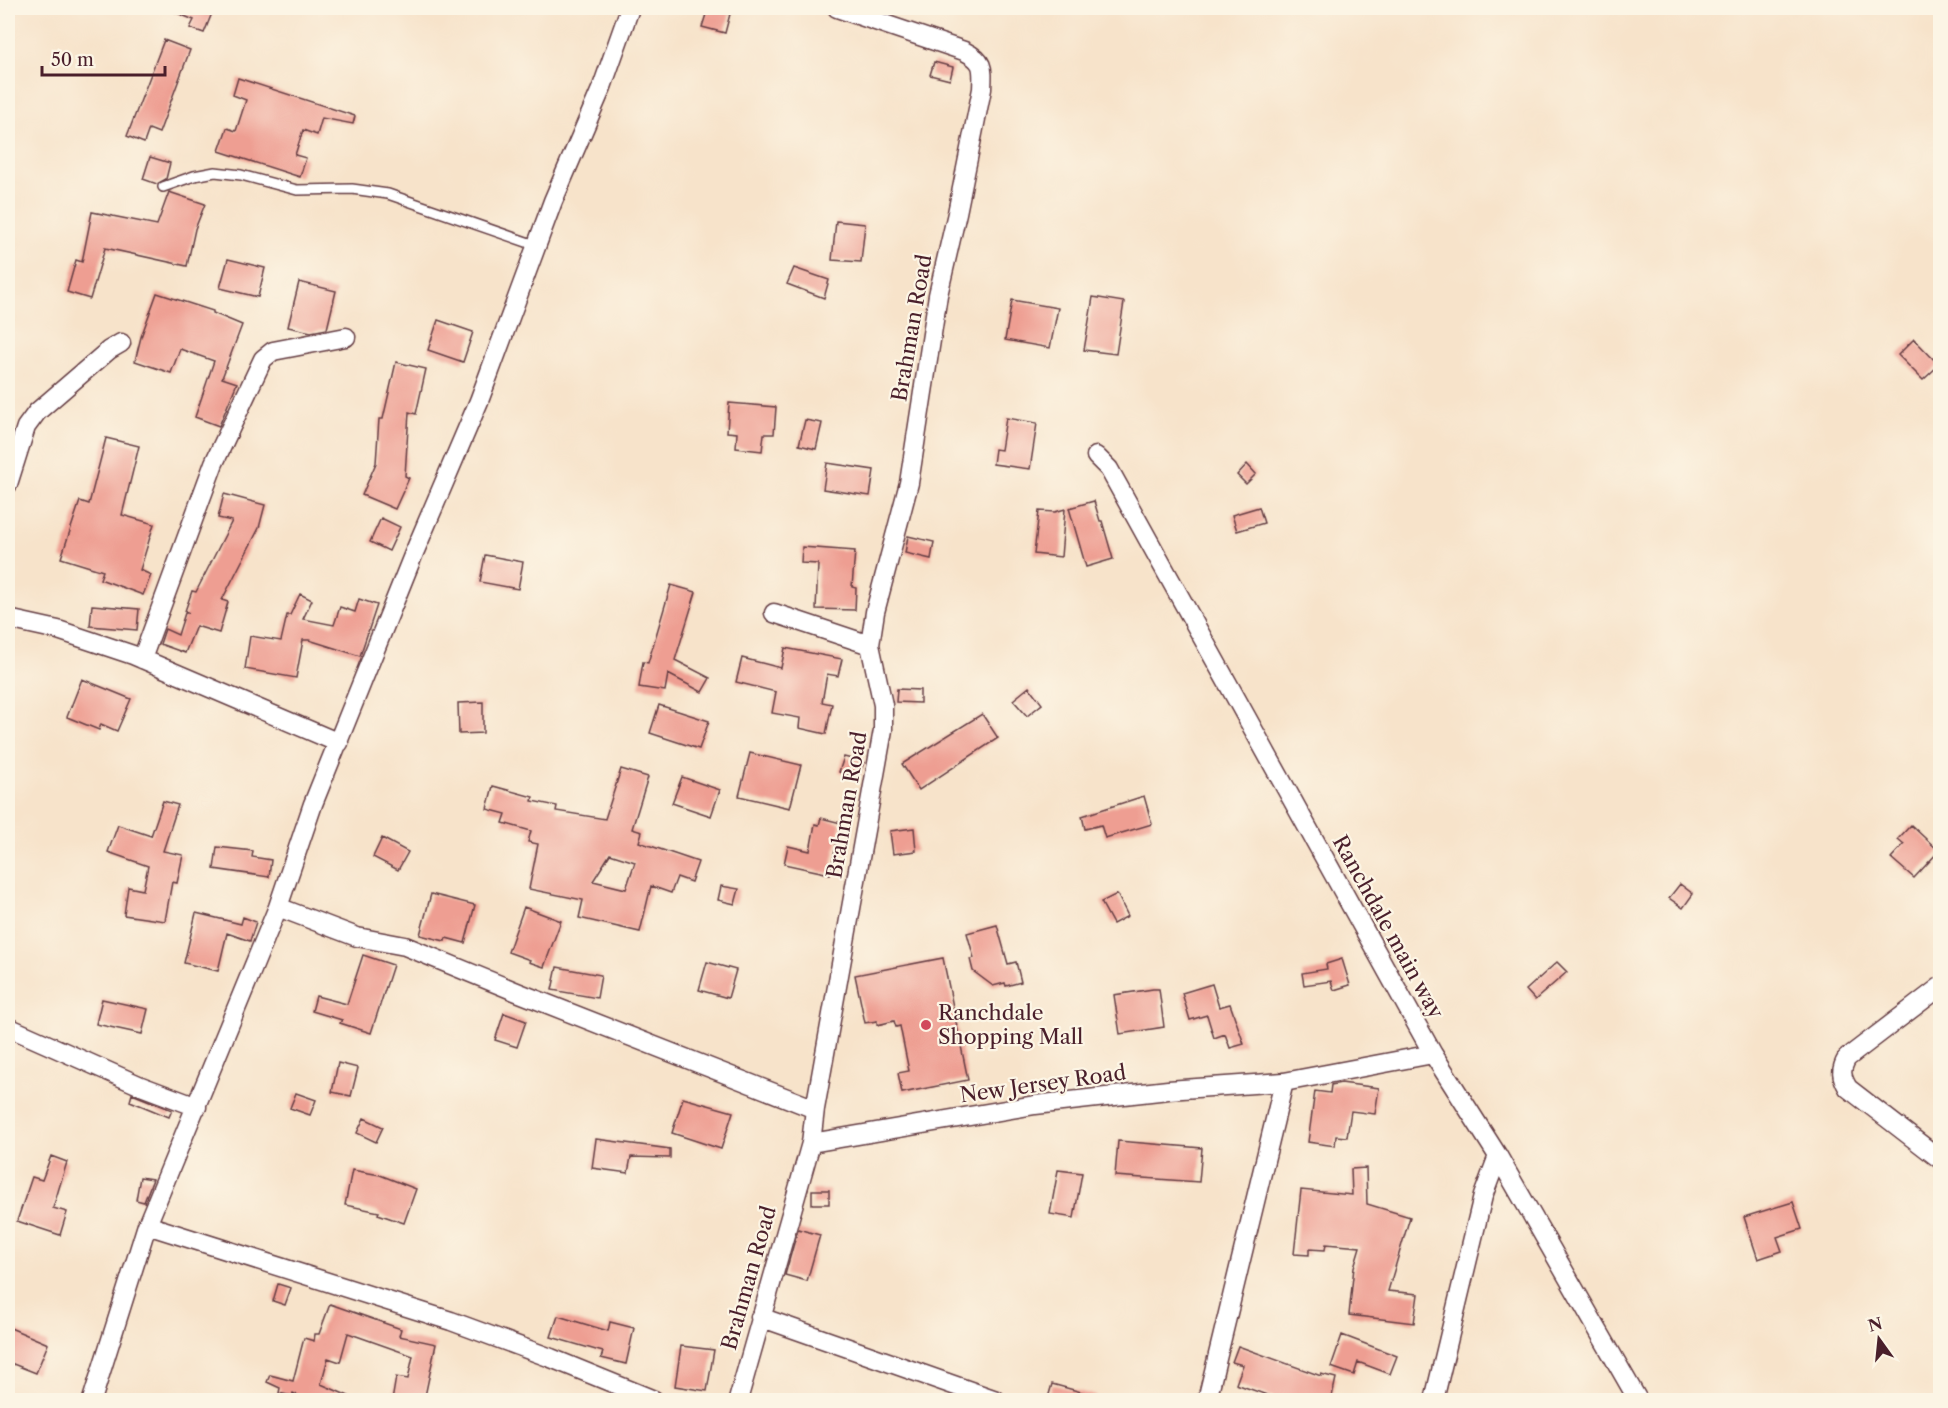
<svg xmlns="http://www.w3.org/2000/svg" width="1948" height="1408" font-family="'Libre Caslon Text',serif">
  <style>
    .building { fill: #ee9e92; fill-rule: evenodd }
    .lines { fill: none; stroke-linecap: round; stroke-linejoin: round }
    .lane-casing { stroke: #643c43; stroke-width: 12 }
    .street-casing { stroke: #643c43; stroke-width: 21 }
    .lane { stroke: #fff; stroke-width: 9 }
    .street { stroke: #fff; stroke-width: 18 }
    .poi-dot { fill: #d1495b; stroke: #fcf5e5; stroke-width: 2 }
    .labels { text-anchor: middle; stroke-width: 4.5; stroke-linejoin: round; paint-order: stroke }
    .street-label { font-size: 21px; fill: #4a1f2b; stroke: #fcf5e5 }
    .poi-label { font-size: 21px; fill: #4a1f2b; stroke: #fcf5e5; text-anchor: start }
  </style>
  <rect width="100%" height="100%" fill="#fcf5e5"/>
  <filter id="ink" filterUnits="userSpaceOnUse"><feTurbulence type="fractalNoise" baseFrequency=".0167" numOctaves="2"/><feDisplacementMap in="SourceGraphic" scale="12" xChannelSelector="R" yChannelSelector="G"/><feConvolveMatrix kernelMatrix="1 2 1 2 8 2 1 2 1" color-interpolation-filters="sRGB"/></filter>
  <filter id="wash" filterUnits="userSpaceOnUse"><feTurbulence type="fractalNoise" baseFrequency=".008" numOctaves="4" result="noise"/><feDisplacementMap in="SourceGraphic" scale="24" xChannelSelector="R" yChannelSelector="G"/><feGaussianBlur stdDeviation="1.35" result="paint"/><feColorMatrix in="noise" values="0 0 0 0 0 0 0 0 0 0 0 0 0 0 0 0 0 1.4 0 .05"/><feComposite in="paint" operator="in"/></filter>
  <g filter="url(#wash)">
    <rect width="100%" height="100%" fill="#f7e3ca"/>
    <g id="blocks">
      <path class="building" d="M165,8H214L204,33L190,28L194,20Z
        M708,8L730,14L725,33L702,27Z
        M164,40L190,50L159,133L149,129L144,143L127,136Z
        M934,62L953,67L950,80L930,75Z
        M238,78L355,116L353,124L322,118L317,135L303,130L295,155L306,158L300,177L219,151L227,128L236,131L246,100L233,95Z
        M150,157L170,163L166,179L157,184L143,179Z
        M169,192L205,204L195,229L187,266L105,248L90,299L67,292L76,260L82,262L92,212L157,225Z
        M836,221L865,224L861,262L832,260Z
        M228,259L265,268L258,297L220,288Z
        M794,268L829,280L824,298L787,284Z
        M299,282L336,291L327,329L311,332L288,327Z
        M157,293L213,311V313L242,325L222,378L237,383L219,426L195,417L214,361L180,349L171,373L135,361L141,337Z
        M1093,297L1124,302L1116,354L1084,350Z
        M1012,300L1058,308L1050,348L1005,340Z
        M438,320L473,332L463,362L428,350Z
        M1914,339L1939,365L1923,380L1898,355Z
        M396,362L426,369L416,414L409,412L405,476L409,478L395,509L362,495L376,463L379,419H383Z
        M729,403L776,407L774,434H764L762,451L736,448L737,433L727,432Z
        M1006,418L1037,423L1030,469L993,464L995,449L1001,450Z
        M805,420L822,423L816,449L799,445Z
        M106,438L139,446L122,515L154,524L140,570L151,575L143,595L100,579L103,571L61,558L80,501L89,504Z
        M827,463L874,470L870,496L823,489Z
        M1247,464L1256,474L1246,484L1237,475Z
        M224,494L265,505L259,528L222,600L228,602L219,633L196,626L185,653L160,644L165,629L178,635L185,613H189L185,611L192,591L196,592L232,521L218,518Z
        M1094,501L1100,521H1102L1113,559L1086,567L1069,508Z
        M1259,507L1264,523L1237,531L1232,515Z
        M1065,509L1061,557L1034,554L1039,511L1055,512Z
        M381,518L400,527L389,551L370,542Z
        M908,536L934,542L931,559L905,553Z
        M802,547L855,551L852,587L856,588L855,610L816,609L818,564L801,563Z
        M485,555L523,562L518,589L480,582Z
        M671,585L696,592L675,660L710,678L702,692L668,674L665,691L639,687L643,662L648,663Z
        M300,594L312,600L303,619L334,625L340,607L355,612L359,599L377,605L360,656L309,640H303L296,678L245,669L250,636L281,641L287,615H290Z
        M92,605L139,609L137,630L90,626Z
        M785,648L842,659L838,676L827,674L822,702L832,704L826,734L799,728L800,718L772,713L776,692L736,682L742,658L781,668Z
        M82,679L131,699L117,731L101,724L99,730L67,717Z
        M1029,687L1042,704L1027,716L1013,700Z
        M897,689L920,690V703L896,702Z
        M483,702V733L459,734L458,703Z
        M659,705L709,721L699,749L650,733Z
        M982,714L998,738L919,790L902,764Z
        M750,753L801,765L790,808L739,796Z
        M844,757L864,762L858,778L839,772Z
        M621,769L648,777L632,829L642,832L639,842L698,862L691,882L677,877L671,893L651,886L640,932L579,918L583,900L529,889L538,844L528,842L531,831L503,823L506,814L487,809L493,786L533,797L532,801L557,806L556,811L605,819ZM610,854L635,862L626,889L593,881Z
        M682,777L720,790L711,816L672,803Z
        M1144,796L1152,824L1105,838L1101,825L1085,829L1082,816Z
        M163,801L178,805L163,851L183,855L177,883L172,882L165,921L124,915L128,887L143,890L148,866L108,852L118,825L151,836Z
        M821,818L841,823L830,874L784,864L788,846L810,851L815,824L819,825Z
        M1911,825L1939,851L1914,878L1891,858L1904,844L1898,839Z
        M914,828L916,851L893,854L890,831Z
        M382,838L408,852L398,870L373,857Z
        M217,847L253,851L252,857L271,860L269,877L214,869Z
        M1680,884L1693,894L1683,908L1669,898Z
        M721,886L739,889L735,904L718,900Z
        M431,894L475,905L465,943L446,938L445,941L420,935Z
        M1117,894L1128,916L1113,924L1101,902Z
        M524,907L561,921L544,967L529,962L530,960L508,952Z
        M196,913L241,924L243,917L256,922L250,941L227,933L218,971L184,963Z
        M997,925L1008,964L1016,962L1021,982L1006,986L1005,983L993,986L973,971L970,959L974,958L967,933Z
        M363,955L393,965L371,1033L340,1023L342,1020L312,1011L316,996L347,1004Z
        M943,958L968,1080L902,1093L898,1073L909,1071L900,1026L896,1027L894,1021L877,1025V1021L865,1023L855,975Z
        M1342,959L1350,985L1334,990L1331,981L1304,985L1302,973L1327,969L1326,964Z
        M707,962L736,970L728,998L699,990Z
        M1557,962L1567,972L1535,1000L1526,990Z
        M557,967L601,975L597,998L552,990Z
        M1212,984L1219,1007L1230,1004L1244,1044L1230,1048L1225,1034L1214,1038L1207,1015L1190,1020L1182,993Z
        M1153,989H1159L1164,1027L1120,1034L1114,995Z
        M102,999L148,1009L142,1034L96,1024Z
        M504,1013L526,1021L517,1047L495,1040Z
        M338,1063L358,1068L351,1096L332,1092Z
        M1341,1083L1379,1088L1375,1114L1351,1111L1347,1137L1336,1136L1335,1146L1308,1142L1315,1091L1330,1093L1331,1085Z
        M296,1093L316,1100L310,1115L290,1108Z
        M132,1094L172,1110L169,1117L130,1101Z
        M683,1098L733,1112L721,1149L672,1133Z
        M364,1118L383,1127L376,1142L357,1133Z
        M596,1139L670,1149V1158L631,1157L628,1173L592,1168Z
        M1118,1141L1202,1148L1199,1182L1115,1176Z
        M51,1156L67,1162L53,1208L67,1212L60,1235L17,1221L32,1177L42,1180Z
        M1366,1168L1367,1204L1410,1217L1388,1291L1418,1294L1414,1323L1349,1315L1354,1267L1360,1247L1326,1244L1325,1250L1309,1249V1255L1294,1254L1301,1190L1352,1195L1351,1169Z
        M352,1170L380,1175L416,1189L404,1223L378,1214L379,1212L345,1205Z
        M1058,1170L1082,1173L1074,1218L1050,1214Z
        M140,1177L153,1179L144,1202L136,1200Z
        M812,1190H829V1204H812Z
        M1793,1202L1802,1229L1777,1237L1782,1251L1758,1259L1744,1217Z
        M798,1229L820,1235L807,1281L785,1275Z
        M278,1284L291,1288L285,1305L273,1301Z
        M330,1304L401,1329L399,1336L436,1344L424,1401H392L396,1377L408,1379L413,1356L348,1333L340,1362L328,1358L321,1384L360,1401H311L293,1393L292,1396L279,1393L280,1388L267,1382L270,1375L293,1381L304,1338L314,1341L315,1334H319Z
        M558,1316L608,1331L610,1322L634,1328L626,1364L601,1358L603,1352L551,1337Z
        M8,1327L48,1344L36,1373L8,1362Z
        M1342,1335L1397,1356L1390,1374L1358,1362L1354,1375L1331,1367Z
        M681,1346L714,1350L707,1391L675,1386Z
        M1238,1346L1321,1376V1374L1336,1378L1331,1401H1284L1236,1384L1243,1365L1232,1362Z
        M1052,1384L1096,1396V1401H1059L1048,1398Z"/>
    </g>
  </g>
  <g filter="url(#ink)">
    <use href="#blocks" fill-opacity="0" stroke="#643c43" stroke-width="1.5"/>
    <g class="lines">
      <defs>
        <path id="lane" d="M163,187L194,176L215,172L241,175L297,190L352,189L388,194L538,246"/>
        <path id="street" d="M1096,456L1109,469L1433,1054L1498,1156L1638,1400
          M8,484L26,427L37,412L109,350L121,343
          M774,613L870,645
          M8,619L58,630L133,655L339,743
          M142,659L214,463L263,359L273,351L346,337
          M278,907L357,937L405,946L517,992L815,1109
          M1940,987L1847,1058C1840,1070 1841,1076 1848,1088L1940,1159
          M8,1027L141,1086L197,1107
          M811,1143L1035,1105L1168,1090L1284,1082L1433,1054
          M147,1225L451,1321L551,1358L654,1400
          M760,1317L996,1400
          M92,1400L147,1225L278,907L313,804L414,553L479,401L553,201L602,87L630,8
          M738,1400L811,1143L815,1109L883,730V705L870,645L875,612L909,483L938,295L957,213L982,89C983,67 984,61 964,51L837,8
          M1207,1400L1284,1082
          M1434,1400L1483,1196L1498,1156"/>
      </defs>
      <use href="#lane" class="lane-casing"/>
      <use href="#street" class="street-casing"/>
      <use href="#lane" class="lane"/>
      <use href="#street" class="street"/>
    </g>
  </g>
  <circle class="poi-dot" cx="926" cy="1025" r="6"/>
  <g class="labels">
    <g class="street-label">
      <text transform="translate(912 328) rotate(-80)" y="7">Brahman Road</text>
      <text transform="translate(847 805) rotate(-80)" y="7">Brahman Road</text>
      <text transform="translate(1388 927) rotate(61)" y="7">Ranchdale main way</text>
      <text transform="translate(1043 1084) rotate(-8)" y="7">New Jersey Road</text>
      <text transform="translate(749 1278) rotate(-74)" y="7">Brahman Road</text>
    </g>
    <g class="poi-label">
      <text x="938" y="1020">Ranchdale<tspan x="938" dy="24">Shopping Mall</tspan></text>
    </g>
  </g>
  <rect width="1948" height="1408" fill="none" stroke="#fcf5e5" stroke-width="30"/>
  <g transform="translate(1879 1339) rotate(345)" stroke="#fcf5e5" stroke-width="4.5" paint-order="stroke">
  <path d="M0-4.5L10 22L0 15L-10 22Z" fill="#4a1f2b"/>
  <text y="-9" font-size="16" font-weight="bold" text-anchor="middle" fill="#4a1f2b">N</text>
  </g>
  <path d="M42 66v9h123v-9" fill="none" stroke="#4a1f2b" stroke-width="3"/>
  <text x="51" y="66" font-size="18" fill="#4a1f2b" stroke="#fcf5e5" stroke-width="4.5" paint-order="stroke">50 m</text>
</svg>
